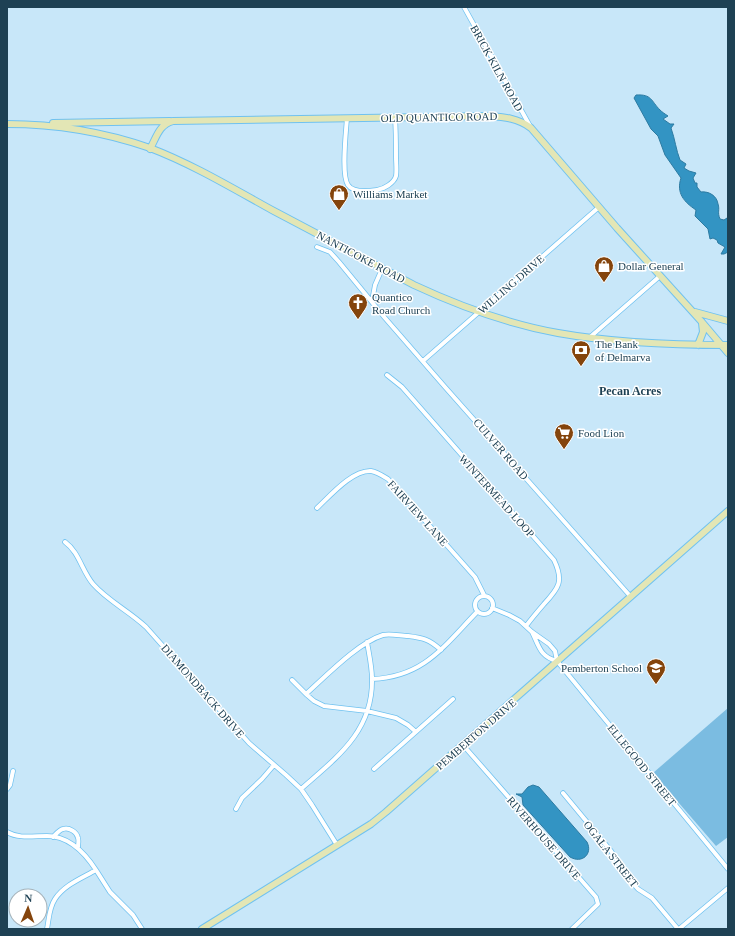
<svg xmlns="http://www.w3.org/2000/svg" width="735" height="936" font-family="'Times New Roman',serif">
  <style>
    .green { fill: #7bbce1 }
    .water { fill: #3394c3; stroke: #2d7ba2 }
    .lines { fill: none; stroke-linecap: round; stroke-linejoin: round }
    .street-casing { stroke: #70c2f0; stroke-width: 5.5 }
    .secondary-casing { stroke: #70c2f0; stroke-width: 8 }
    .street { stroke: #fff; stroke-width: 4 }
    .secondary { stroke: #e3e6b5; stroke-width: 6 }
    .labels { text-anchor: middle; stroke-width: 3; stroke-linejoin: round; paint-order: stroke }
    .street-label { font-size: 11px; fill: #1e4154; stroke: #fff }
    .poi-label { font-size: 11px; fill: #1e4154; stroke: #fff; text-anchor: start }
    .neighbourhood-label { font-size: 12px; font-weight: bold; fill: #1e4154; stroke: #fff }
  </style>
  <rect width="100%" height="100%" fill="#c8e7f9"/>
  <path class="green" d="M728,708V837L716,846L653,773Z"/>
  <path class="water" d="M636,95C652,94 651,101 660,110C662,112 665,114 668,116L663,119L670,124H674L671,128C675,139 676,150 680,160L686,164L684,168L689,171L696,173L693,178L695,183H697V187L701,192C709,191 717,196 718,204C720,210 717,212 720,219L724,220L727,218L728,223V252L724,254H721L725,247L718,243L717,240L713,238L710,239L708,229L695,216L696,210C684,202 676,193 681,178L665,155L658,136L651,129L634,98Z
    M533,785L539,787L587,842C593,854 582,864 570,857L523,805L522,797L516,794H522L528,787Z"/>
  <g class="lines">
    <defs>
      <path id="street" d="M464,7L530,126
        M347,118C346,132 341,175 348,185C353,193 370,191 377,190C384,189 394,183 396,176C397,170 396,163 396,157C396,144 396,131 395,118
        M317,247L330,252L339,262L385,318L445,387L631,597
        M372,301L375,285L382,269
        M589,338L660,276
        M423,361L599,207
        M387,375L402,387L554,560C564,581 559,588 544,604C538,611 532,618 526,626
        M317,508C330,496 352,470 371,471C377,472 383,476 388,479L475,577L484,595
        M65,542C79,552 82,571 93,584C108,601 129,611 146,627L249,743L286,775L301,789L312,805L337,845
        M475 605a9 9 0 1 1 18 0a9 9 0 1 1-18 0Z
        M492,608L509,615L520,621L532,632L549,644L555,651L557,661L728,869
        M532,632C539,646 540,657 557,661
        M372,679C424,677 444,646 477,612
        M292,680L307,695L314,701L324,706L367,711L396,718L408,725L416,732
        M306,694C325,677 359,642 383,635C390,633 401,636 408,636C423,638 429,639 441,650
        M463,745L596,897L598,904L572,929
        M374,769L453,699
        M7,789L10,785L13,771
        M301,789C336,758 373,732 372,679C372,667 369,654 367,642
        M563,793L611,851L627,877L638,889L652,898L678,929
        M236,809L242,798L262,779L274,765
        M7,832C19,839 33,836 47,836C69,836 85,853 96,870C82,878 64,885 55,899C49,908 49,919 47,929
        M53,837C56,834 59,830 63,829C69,827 77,832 78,838C79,840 78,845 78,847
        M96,870L110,892L133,915L142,929
        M679,929L728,888"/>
      <path id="secondary" d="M53,123L170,121
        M7,124C56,124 104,132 150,148C192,164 232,188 272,210C319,235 366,260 414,285C459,306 508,324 558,333C614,343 671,345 728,345
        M150,149C157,136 159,125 173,121L488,116C504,117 518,118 531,128L617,228L701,321L728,353
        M695,312L728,321
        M698,345L703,332L702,323
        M202,929L371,824L386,812L728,511"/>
    </defs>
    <use href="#street" class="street-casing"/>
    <use href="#secondary" class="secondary-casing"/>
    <use href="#street" class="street"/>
    <use href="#secondary" class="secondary"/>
  </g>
  <defs>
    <symbol id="shop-pin" viewBox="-11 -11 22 30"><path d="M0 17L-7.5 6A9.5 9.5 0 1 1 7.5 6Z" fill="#84440c" stroke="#fff"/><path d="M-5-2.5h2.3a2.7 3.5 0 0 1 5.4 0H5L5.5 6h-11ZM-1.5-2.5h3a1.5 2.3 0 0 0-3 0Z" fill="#fff"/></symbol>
    <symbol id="church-pin" viewBox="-11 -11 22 30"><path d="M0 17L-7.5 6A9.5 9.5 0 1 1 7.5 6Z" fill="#84440c" stroke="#fff"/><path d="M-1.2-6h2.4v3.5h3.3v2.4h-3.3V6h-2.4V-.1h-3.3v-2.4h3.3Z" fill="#fff"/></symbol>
    <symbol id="bank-pin" viewBox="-11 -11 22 30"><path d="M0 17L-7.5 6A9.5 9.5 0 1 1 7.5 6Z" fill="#84440c" stroke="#fff"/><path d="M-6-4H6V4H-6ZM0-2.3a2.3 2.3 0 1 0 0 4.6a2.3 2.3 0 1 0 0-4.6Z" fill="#fff"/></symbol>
    <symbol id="supermarket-pin" viewBox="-11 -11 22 30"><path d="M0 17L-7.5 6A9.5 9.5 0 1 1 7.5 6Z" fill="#84440c" stroke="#fff"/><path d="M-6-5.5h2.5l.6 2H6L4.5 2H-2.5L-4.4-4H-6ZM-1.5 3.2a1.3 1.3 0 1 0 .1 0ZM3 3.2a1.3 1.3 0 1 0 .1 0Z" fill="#fff"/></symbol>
    <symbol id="school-pin" viewBox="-11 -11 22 30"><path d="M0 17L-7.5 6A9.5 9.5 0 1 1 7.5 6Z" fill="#84440c" stroke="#fff"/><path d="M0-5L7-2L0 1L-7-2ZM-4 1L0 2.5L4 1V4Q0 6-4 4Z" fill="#fff"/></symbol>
  </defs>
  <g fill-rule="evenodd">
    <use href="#shop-pin" x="328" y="183" width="22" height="30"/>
    <use href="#shop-pin" x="593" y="255" width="22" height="30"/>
    <use href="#church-pin" x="347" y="292" width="22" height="30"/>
    <use href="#bank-pin" x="570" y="339" width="22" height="30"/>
    <use href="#supermarket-pin" x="553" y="422" width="22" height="30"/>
    <use href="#school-pin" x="645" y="657" width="22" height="30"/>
  </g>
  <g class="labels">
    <g class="street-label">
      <text transform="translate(497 68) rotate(61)" y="4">BRICK KILN ROAD</text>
      <text transform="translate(439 117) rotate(-1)" y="4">OLD QUANTICO ROAD</text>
      <text transform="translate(361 257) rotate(28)" y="4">NANTICOKE ROAD</text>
      <text transform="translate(511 284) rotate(-41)" y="4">WILLING DRIVE</text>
      <text transform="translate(501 449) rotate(49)" y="4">CULVER ROAD</text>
      <text transform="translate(497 496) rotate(48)" y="4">WINTERMEAD LOOP</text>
      <text transform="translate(418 513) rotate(48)" y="4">FAIRVIEW LANE</text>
      <text transform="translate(203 691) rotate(49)" y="4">DIAMONDBACK DRIVE</text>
      <text transform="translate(476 734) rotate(-41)" y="4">PEMBERTON DRIVE</text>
      <text transform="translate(642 765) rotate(51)" y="4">ELLEGOOD STREET</text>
      <text transform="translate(544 838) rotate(49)" y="4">RIVERHOUSE DRIVE</text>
      <text transform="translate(611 854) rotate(52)" y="4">OGALA STREET</text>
    </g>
    <g class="poi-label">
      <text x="353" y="198">Williams Market</text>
      <text x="618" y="270">Dollar General</text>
      <text x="372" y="301">Quantico<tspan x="372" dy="13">Road Church</tspan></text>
      <text x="595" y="348">The Bank<tspan x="595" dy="13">of Delmarva</tspan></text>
      <text x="578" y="437">Food Lion</text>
      <text x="642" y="672" text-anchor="end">Pemberton School</text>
    </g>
    <g class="neighbourhood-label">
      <text x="630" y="395">Pecan Acres</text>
    </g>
  </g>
  <rect width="735" height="936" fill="none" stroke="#1e4154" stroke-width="16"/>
  <g transform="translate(28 908) rotate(2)"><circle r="19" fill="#ffffff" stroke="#a5b3bb"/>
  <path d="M0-3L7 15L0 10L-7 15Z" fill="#84440c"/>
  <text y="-6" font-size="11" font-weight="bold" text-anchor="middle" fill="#1e4154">N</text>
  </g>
</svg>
